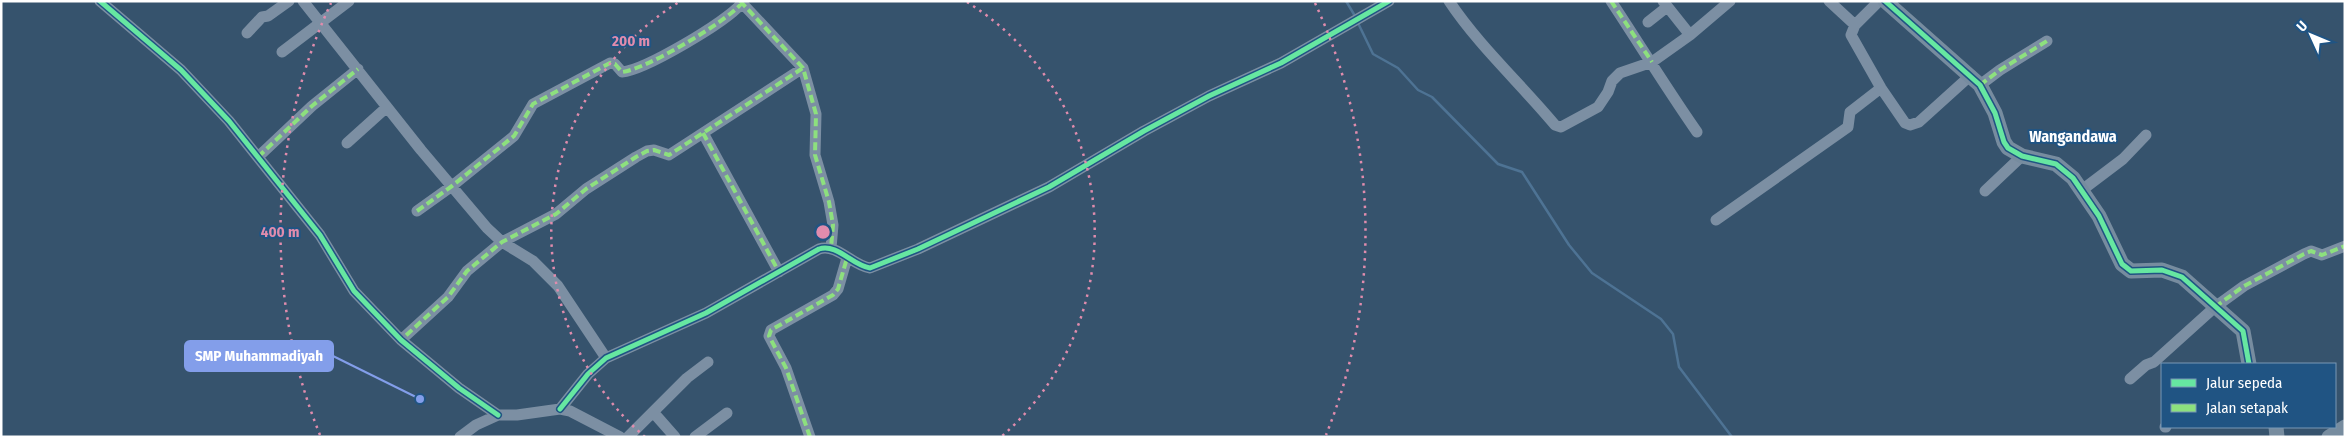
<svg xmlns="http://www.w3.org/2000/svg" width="2346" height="438" font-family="'Fira Sans Condensed',sans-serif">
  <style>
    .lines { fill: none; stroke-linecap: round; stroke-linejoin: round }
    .stream { stroke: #4e7394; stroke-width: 2.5 }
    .street { stroke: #7c8fa3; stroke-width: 11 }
    .secondary { stroke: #778c9f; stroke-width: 15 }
    .quiet { stroke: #8de07e; stroke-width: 4; stroke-dasharray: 8 4; stroke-linecap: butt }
    .cycleway-casing { stroke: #205483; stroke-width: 8 }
    .cycleway { stroke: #66e7a1; stroke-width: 5 }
    .ring { fill: none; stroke: #e08cad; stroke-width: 2.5; stroke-dasharray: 2.5 5 }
    .labels { text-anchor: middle; stroke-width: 4; stroke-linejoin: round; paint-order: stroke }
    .quarter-label { font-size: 16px; font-weight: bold; fill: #fff; stroke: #205483 }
    .centre { fill: #e08cad; stroke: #205483; stroke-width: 2.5 }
    .ring-label { font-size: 15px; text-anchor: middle; font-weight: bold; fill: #e08cad; stroke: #205483; stroke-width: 4; stroke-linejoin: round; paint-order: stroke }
    .leader { fill: none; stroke: #839eea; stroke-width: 2 }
    .callout-dot { fill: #839eea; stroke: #205483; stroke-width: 2 }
    .callout { fill: #839eea; stroke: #839eea; stroke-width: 2 }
    .callout-label { font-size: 15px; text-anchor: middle; font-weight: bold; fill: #fff }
  </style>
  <rect width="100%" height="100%" fill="#36536d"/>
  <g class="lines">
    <path class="stream" d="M1346,1L1355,16
      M1358,23L1373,54L1398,68L1418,90L1432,97L1498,164L1522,172L1569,245L1592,273L1661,319L1673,334L1679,367L1732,437"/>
    <path class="street" d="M100,1L181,70L229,121L320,235L354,291L401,340L459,388L498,415
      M303,1L421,150L487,228L502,242L533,261L558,286L606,358
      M740,1L803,68L816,114L815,155L829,202L833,225L831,248
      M1449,1C1479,46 1520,83 1555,125L1561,127L1598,107L1608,92L1612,81L1620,73L1652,62L1690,35L1730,1
      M1611,1C1640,45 1667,89 1697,132
      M1663,1L1690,35
      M1829,1L1855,25
      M1879,1L1855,25L1851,35L1881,88L1905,123L1910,125L1919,122L1971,75
      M1648,22L1667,7
      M247,33L262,17L268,16L289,1
      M282,52L349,1
      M1980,85L2000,70L2047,41
      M703,133L779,272
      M347,143L387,107
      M258,157L312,106L358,69
      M2082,190L2123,159L2146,135
      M1985,191L2022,156
      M417,211L452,186L514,136L533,104L610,63L615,64L622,72C645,70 726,22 741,4
      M1716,220L1848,127L1850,112L1881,88
      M401,340L448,297L467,271L502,242L556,214L586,189L636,157L647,151L654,150L669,155L803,68
      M2130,379L2146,365L2154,362L2215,307L2244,286L2304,254L2311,251L2322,255L2345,246
      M560,409L588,374L606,358L706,313L819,249C837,243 853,266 870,268L918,249L1049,187L1144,131L1209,96L1281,63L1389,1
      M653,412L675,437
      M2165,427H2166
      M460,437L476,425L498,415H517L560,409L570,411L620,437
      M628,437L687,378L708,362
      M695,437L727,413
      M810,437L786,368L769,336L771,330L833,295L838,289L847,258"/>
    <path class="secondary" d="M1885,1L1980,85L1995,113L2004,142L2008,148L2022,156L2056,164L2073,178L2099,216L2122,264L2131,271L2162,270L2182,277L2243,331L2249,364
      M2276,427L2277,437
      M2329,437L2345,427"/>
    <path class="quiet" d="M740,1L803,68L816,114L815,155L829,202L833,225L831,248
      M1611,1L1652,62
      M1980,85L2000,70L2047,41
      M703,133L779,272
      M258,157L312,106L358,69
      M417,211L452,186L514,136L533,104L610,63L615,64L622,72C645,70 726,22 741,4
      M2215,307L2244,286L2304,254L2311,251L2322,255L2345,246
      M405,343L401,340L448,297L467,271L502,242L556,214L586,189L636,157L647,151L654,150L669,155L803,68
      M810,437L786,368L769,336L771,330L833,295L838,289L847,258"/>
    <defs>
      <path id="cycleway" d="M100,1L181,70L229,121L320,235L354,291L401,340L459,388L498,415
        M1885,1L1980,85L1995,113L2004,142L2008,148L2022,156L2056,164L2073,178L2099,216L2122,264L2131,271L2162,270L2182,277L2243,331L2249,364
        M560,409L588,374L606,358L706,313L819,249C837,243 853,266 870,268L918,249L1049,187L1144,131L1209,96L1281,63L1389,1"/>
    </defs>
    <use href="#cycleway" class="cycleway-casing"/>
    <use href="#cycleway" class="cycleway"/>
  </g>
  <g class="ring">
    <path d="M645 437A271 271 0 0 1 679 2M967 2A271 271 0 0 1 1001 437"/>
    <path d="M320 435A543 543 0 0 1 331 3M1315 3A543 543 0 0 1 1326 435"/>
  </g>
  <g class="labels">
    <g class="quarter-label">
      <text x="2073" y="142">Wangandawa</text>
    </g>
  </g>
  <circle cx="823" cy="232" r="8" class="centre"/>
  <g class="ring-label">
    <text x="631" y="46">200 m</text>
    <text x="280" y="237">400 m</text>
  </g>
  <path class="leader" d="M420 399L333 356"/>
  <circle class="callout-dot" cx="420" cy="399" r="5"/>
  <rect class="callout" x="185" y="341" width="148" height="30" rx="5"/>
  <g class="callout-label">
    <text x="259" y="361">SMP Muhammadiyah</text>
  </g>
  <rect width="2346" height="438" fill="none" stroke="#ffffff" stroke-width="5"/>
  <rect x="2161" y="363" width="175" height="65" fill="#205483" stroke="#7998b5"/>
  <rect x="2171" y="379" width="25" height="8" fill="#66e7a1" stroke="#7998b5"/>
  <text x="2206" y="388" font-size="15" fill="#ffffff">Jalur sepeda</text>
  <rect x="2171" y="404" width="25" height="8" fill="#8de07e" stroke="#7998b5"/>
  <text x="2206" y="413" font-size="15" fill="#ffffff">Jalan setapak</text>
  <g transform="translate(2311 35) rotate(314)" stroke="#205483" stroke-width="4" paint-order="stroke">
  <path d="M0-4L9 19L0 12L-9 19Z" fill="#ffffff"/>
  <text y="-8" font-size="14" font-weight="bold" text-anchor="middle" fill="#ffffff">U</text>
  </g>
</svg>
